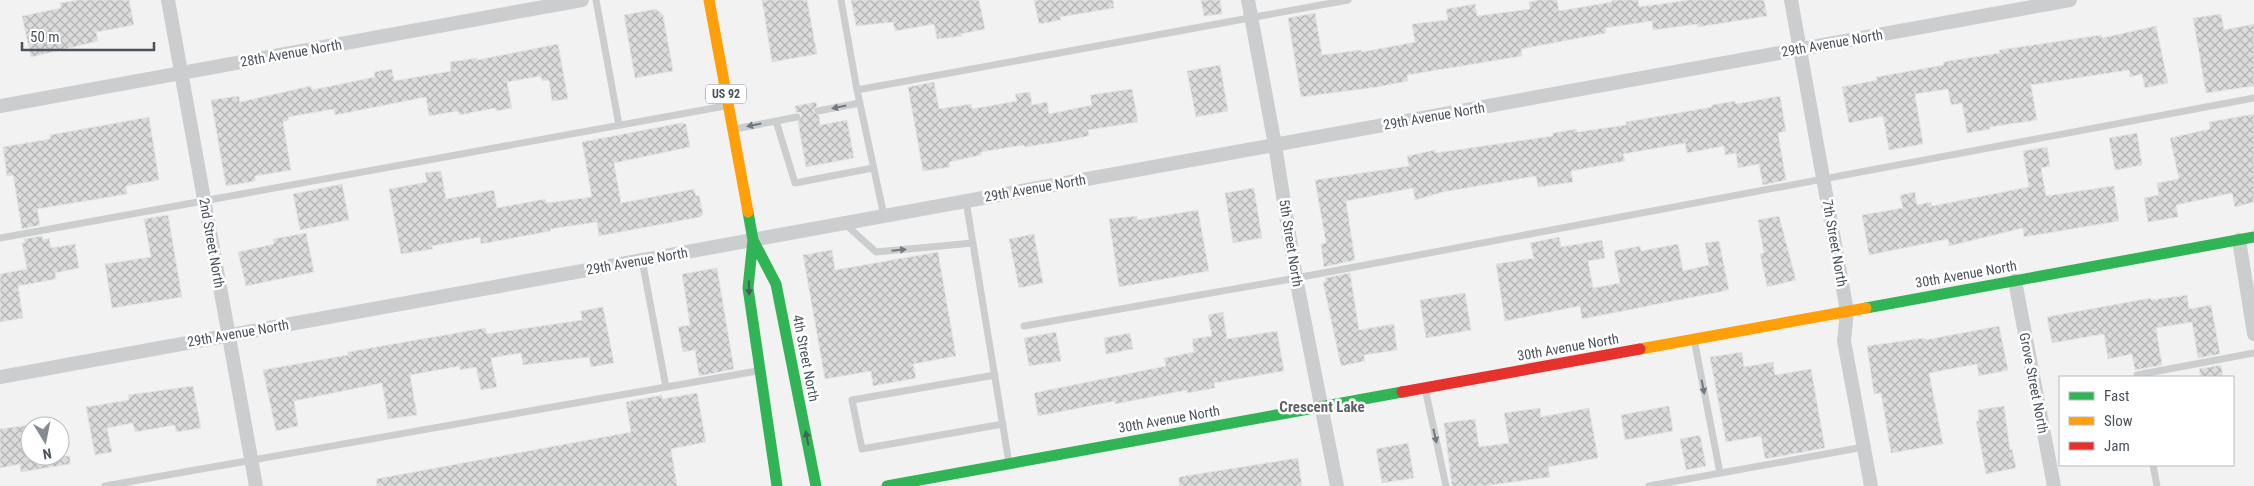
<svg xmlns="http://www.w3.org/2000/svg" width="2254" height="486" font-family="'Roboto Condensed',sans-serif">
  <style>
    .building { fill: url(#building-cross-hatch); stroke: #e3e4e4 }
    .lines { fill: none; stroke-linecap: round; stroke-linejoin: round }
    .lane { stroke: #cbcdcf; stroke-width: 7 }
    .street { stroke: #cbcdcf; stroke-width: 14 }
    .fast { stroke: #30b455; stroke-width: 11 }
    .slow { stroke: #ff9f0a; stroke-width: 11 }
    .jam { stroke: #e5322d; stroke-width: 11 }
    .oneway { fill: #71787e }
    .oneway2 { fill: #475d5b }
    .labels { text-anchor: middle; stroke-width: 5; stroke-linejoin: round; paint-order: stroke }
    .shield { fill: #fff; stroke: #80878d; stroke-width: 1 }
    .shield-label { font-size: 12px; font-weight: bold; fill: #4a535c }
    .street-label { font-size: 14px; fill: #4a535c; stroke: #fff }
    .neighbourhood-label { font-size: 15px; font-weight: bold; fill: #5e6065; stroke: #fff }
  </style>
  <defs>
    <pattern id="building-cross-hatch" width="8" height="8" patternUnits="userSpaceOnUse" patternTransform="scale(1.25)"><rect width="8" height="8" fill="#dbdbdc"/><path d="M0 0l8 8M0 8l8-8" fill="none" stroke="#b4b4b6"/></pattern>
  </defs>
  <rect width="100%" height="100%" fill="#f2f2f2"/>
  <path class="building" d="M79,0H129L134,25L96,32L98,41L31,57L22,16L61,8L60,3Z
    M762,0H807L817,54L772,62Z
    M851,0H979L985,29L961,34L962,36L937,39L934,24L895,31L893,22L856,26Z
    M1034,0H1113L1114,8L1060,17L1061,20L1039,24Z
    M1201,0H1220L1222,14L1204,16Z
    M1538,0H1557L1559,11L1612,2V0H1638L1639,7L1689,0H1764L1767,16L1698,27L1697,24L1653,30L1652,21L1605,28L1606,33L1521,49L1522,56L1407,75L1408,81L1377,87L1301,97L1288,18L1315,13L1322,55L1361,50L1362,52L1415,42L1412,24L1448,20L1446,9L1475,4L1477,16L1530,9L1529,2Z
    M656,9L663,15L673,71L635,78L624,15Z
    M2221,14L2224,30L2254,24V86L2206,93L2193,18Z
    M2156,26L2168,83L2145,88L2142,74L2130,77L2129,70L2031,85L2037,120L1990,127V129L1967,133L1962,103L1951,105L1948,89L1915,94L1923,144L1889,150L1883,116L1849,123L1842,87L1877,80L1876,77L1944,65L1943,62L2000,53L1999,50L2101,35L2102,38Z
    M558,44L568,99L552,101L549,80L542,81L541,76L507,82L512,108L496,111V108L459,115L458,111L429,116L426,97L335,115L334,109L288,117L289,120L283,122L291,170L255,176V181L226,186L211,100L239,96L240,102L311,86L312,90L375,77L374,72L392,69L394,81L451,71L450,62L477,58V60Z
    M1220,65L1228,111L1196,117L1187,71Z
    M934,82L939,109L971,104L972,109L1017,101L1015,94L1030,92L1032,105L1047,102L1049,114L1092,105L1090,95L1132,89L1138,122L1088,130L1089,136L1064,141L1025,147L1024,145L981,152V155L949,162L950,167L923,171L908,87Z
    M1780,96L1786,131L1778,133L1786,180L1763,185L1759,164L1738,168L1736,153L1725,155L1724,146L1687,153L1685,143L1623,154L1625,161L1571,171L1573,182L1538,187L1536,176L1443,192L1415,200L1413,188L1346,201L1355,260L1324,267L1321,244L1326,243L1315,180L1409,166L1407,156L1435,150V153L1553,136V133L1576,129L1577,132L1626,125V122L1712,107V105L1735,101L1736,104Z
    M816,102L817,106L813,112L819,116L820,125L847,120L854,158L806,167L798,122L802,116L801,113L796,112L795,106Z
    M2254,114V202L2235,207L2232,193L2176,205L2178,217L2148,222L2144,198L2159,195L2157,183L2179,179L2170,138L2210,129L2209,122Z
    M149,117L159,180L126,186L127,194L37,209L40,225L22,229L13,175L7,176L3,147L50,139V135Z
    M681,123L686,124L690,147L614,163L621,203L694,189L696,196L699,195L703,214L700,217L599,236L597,222L550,229L551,231L481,244L480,237L432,246L433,249L401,254L389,189L427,182L425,173L441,171L446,199L494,190L497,208L545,199L546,203L592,197L582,142Z
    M2137,133L2142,165L2115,170L2109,138Z
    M2047,147L2050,166L2041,168L2046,196L2114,186L2119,221L2024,237L2023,228L1949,246L1948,239L1869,255L1862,215L1903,208L1900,195L1915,192L1917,205L1931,202L1932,206L2029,187L2023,151Z
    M342,184L349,220L300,230L293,194Z
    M1254,188L1262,238L1233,243L1225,193Z
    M1198,210L1209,271L1119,287L1109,219L1137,216V220Z
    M168,215L182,297L112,308L105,264L151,257L144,219Z
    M1779,216L1796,280L1767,287L1760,254L1764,253L1758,220Z
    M306,233L314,272L246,286L238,252L274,244L273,239Z
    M1034,234L1043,283L1019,288L1009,239Z
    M42,236L43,240L49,238L51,248L75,244L79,268L55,273L56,279L18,286L23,318L0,322V274L27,269L22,243H25L24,239Z
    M1559,237L1561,247L1602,240L1605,258L1588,261L1593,288L1620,283L1614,251L1640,246L1641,251L1678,244L1683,271L1709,265L1705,243L1719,241L1729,290L1582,319L1580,306L1505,321L1496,264L1534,258L1530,243Z
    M832,250L835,270L938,252L956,356L913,364L916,378L873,386L871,371L825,379L803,255Z
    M717,268L734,369L699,376L695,350L683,352L678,327L690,325L682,274Z
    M1350,273L1359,330L1394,324L1397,350L1364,355L1365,361L1341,366L1323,282L1326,281L1325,278Z
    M1465,293L1471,330L1426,338L1420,300Z
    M2187,295L2189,309L2211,305L2220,354L2198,358L2192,322L2156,328L2162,365L2135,370L2132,354L2108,359L2104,334L2052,343L2047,317L2151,298V300Z
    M603,307L614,363L591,367L589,357L523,365L521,353L491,358L497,387L481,390L476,367L460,370V366L410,375L417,415L388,419L382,383L294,401L298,426L276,431L263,370L348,355V352L485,328L487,334L582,320L581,311Z
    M1223,312L1227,339L1277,331L1284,371L1214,383L1215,388L1187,393V390L1115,404V401L1038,416L1034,393L1166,366L1164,358L1194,352L1192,339L1212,336L1208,315Z
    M1999,326L2008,370L1979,376L1977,364L1929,373L1943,444L1891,453L1881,393L1874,394L1867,346L1925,338V340Z
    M1056,332L1061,361L1029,366L1024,338Z
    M1130,333L1133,349L1106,354L1104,338Z
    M1742,352L1744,367L1773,362L1775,375L1811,369L1825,448L1765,459L1761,436L1726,442L1710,357Z
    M2221,365L2223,377H2201L2199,369Z
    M193,386L201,428L176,432L175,425L135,432L133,423L107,428L112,452L95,455L86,407L129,400L128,395Z
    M697,393L706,442L671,449L677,486H377L376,479L631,432L626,402L662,395V399Z
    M1669,406L1673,431L1625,440L1621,415Z
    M2004,406L2010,450L2012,449L2016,468L1986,474L1976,421H1979L1978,410Z
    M1540,408L1541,417L1589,408L1598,458L1548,467L1550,477L1483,486H1452L1444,423L1475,419L1479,447L1509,443L1504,413Z
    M30,425V456H70V464L21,472L20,464L0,468V429Z
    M1700,435L1706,466L1686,470L1680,439Z
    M1408,443L1414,478L1382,483L1376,449Z
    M1298,458L1302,486H1179V477Z"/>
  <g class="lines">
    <path class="lane" d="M596,0L619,125
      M841,0L857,90L1348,0
      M857,90L884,216
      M818,111L860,103
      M776,121L795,183L873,168
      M735,129L797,117
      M966,201L1009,463
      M844,223L876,252L973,243
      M0,238L725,106
      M642,260L666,387
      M1024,326L1296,278L2254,98
      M1694,339L1720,473
      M995,375L852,400L862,449L1003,424
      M2138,377L2137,375L2254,353
      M1425,388L1446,486
      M2153,465L2157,486
      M105,486L757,371
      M1649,486L1864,447"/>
    <path class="street" d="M168,0L256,486
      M1248,0L1275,145L1296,278L1337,486
      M1791,0L1847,311L1844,341L1871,486
      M0,106L582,0
      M2239,240L2254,334
      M2015,281L2054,486
      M0,377L2070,0"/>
    <path class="fast" d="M748,212L753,240L776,284L816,486
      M753,240L748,288L777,486
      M1866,308L2254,237
      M887,486L1402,392"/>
    <path class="slow" d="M709,0L748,212
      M1640,349L1866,308"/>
    <path class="jam" d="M1402,392L1640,349"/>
  </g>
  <defs><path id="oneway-solid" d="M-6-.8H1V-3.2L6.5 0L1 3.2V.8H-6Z" transform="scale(1.25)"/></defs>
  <g class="oneway">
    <use href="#oneway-solid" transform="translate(839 107) rotate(168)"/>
    <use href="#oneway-solid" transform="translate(754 125) rotate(169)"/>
    <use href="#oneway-solid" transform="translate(899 250) rotate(-6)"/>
    <use href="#oneway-solid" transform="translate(1703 387) rotate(79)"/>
    <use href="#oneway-solid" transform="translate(1435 436) rotate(77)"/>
  </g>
  <g class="oneway2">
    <use href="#oneway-solid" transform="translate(749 288) rotate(89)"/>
    <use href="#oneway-solid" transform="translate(807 438) rotate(-101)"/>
  </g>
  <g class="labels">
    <rect class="shield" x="706" y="84.5" width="40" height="19" rx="4"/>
    <g class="shield-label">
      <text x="726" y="98">US 92</text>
    </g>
    <g class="street-label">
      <text transform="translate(1832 43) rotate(-10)" y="5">29th Avenue North</text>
      <text transform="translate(291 53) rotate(-10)" y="5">28th Avenue North</text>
      <text transform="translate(1434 116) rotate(-10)" y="5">29th Avenue North</text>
      <text transform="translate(1035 188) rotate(-10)" y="5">29th Avenue North</text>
      <text transform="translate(212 243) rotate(80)" y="5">2nd Street North</text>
      <text transform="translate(1291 243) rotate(81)" y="5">5th Street North</text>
      <text transform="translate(1835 243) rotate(80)" y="5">7th Street North</text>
      <text transform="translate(637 261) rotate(-10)" y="5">29th Avenue North</text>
      <text transform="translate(1966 274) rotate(-10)" y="5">30th Avenue North</text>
      <text transform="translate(238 333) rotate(-10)" y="5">29th Avenue North</text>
      <text transform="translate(1568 347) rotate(-10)" y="5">30th Avenue North</text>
      <text transform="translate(806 358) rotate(79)" y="5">4th Street North</text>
      <text transform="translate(2034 383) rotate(79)" y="5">Grove Street North</text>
      <text transform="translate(1169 419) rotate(-10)" y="5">30th Avenue North</text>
    </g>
    <g class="neighbourhood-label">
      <text x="1322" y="412">Crescent Lake</text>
    </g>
  </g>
  <rect x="2059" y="376" width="175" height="90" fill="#ffffff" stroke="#b7babe"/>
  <rect x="2069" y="392" width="25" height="8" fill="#30b455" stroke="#b7babe"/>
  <text x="2104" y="401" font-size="15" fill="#4a535c">Fast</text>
  <rect x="2069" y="417" width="25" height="8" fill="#ff9f0a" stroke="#b7babe"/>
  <text x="2104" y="426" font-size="15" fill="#4a535c">Slow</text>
  <rect x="2069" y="442" width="25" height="8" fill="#e5322d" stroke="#b7babe"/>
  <text x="2104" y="451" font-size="15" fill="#4a535c">Jam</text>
  <g transform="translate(45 441) rotate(170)"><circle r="24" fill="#ffffff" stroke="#b7babe"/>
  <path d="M0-4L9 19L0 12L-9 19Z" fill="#858b90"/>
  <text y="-8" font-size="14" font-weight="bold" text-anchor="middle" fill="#4a535c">N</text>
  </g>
  <path d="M22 42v8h132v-8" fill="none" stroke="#4a535c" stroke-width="2.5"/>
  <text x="30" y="42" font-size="15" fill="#4a535c" stroke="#ffffff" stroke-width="4" paint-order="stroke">50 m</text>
</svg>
